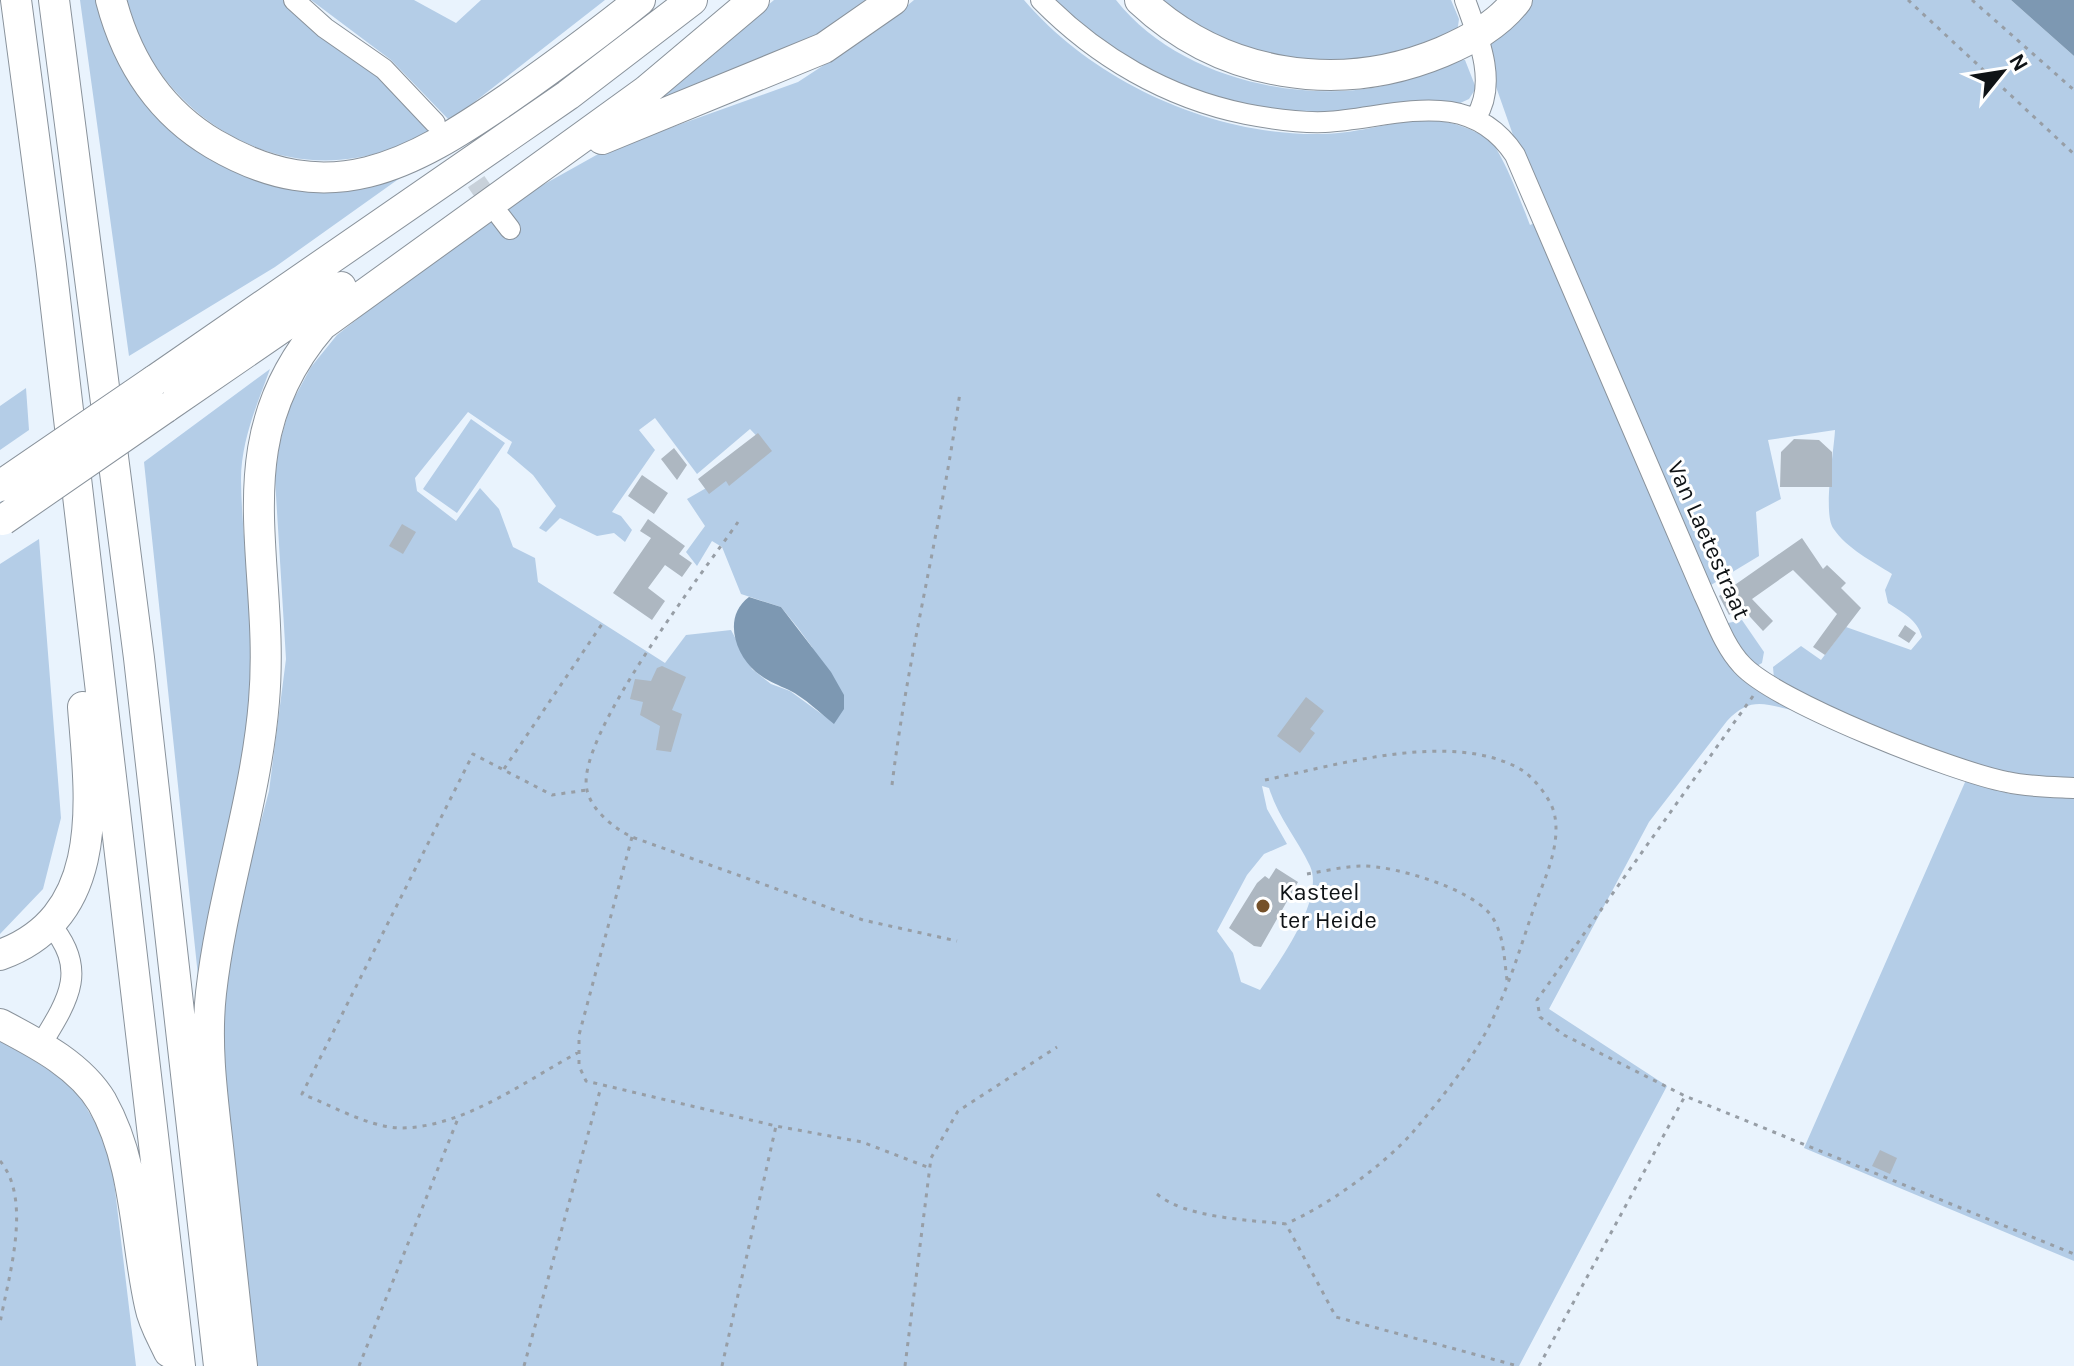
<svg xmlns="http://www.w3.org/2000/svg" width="2074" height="1366" font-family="Karla,sans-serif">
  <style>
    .green { fill: #b4cde7; fill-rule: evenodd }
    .water { fill: #7d98b2 }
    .building { fill: #adb7c1 }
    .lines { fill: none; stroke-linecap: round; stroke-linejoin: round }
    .minor-tunnel { stroke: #c8d1da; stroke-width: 20; stroke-dasharray: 20 10; stroke-linecap: butt }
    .minor-casing { stroke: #89929b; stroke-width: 22 }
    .highway-casing { stroke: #89929b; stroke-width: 32 }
    .path { stroke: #979ea6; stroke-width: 3; stroke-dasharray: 4 6; stroke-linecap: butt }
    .minor { stroke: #fff; stroke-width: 20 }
    .highway { stroke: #fff; stroke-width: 30 }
    .highway-bridge-casing { stroke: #89929b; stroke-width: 32; stroke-linecap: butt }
    .highway-bridge { stroke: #fff; stroke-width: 30 }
    .poi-dot { fill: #75512a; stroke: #fff; stroke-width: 3 }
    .labels { text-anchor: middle; stroke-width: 6; stroke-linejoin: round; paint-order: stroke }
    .street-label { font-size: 24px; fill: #0f1316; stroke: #fff }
    .poi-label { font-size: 24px; fill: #0f1316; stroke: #fff; text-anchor: start }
  </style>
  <rect width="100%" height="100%" fill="#e9f3fd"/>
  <path class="green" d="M80,0H102L188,138L351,186L400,178L275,267L129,356Z
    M126,0H284L379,75L430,133C405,144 382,154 355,158C251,175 151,100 126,0Z
    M311,0H414L456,23L481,0H605L450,121L391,60Z
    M774,0H880L831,30L763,64L658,99Z
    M914,0H1024C1094,82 1213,136 1321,134C1385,133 1424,101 1487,138C1501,147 1523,207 1530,225L1547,218L1513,135L1482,47L1532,0H2011L2074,56V783C1983,780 1852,725 1774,679L1773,667L1801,646L1821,660L1846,627L1911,650L1922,637C1917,619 1903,613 1888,603L1885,590L1892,574C1872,561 1847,549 1833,528C1823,512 1834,451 1835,430L1768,440L1781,499L1756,512L1759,556L1711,585L1728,623L1742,620L1764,652L1762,663L1755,667L1733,635C1742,689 1748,686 1795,711C1765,704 1750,696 1727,721L1649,822L1549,1009L1667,1086L1519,1366H250L213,1032L223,964L269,791L286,659L275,479L279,446L290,406L311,367L337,335L407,280L541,186L600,153L798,82L882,27ZM468,412L512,442L507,453L533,475L556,506L539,528L546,532L560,518L597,536L614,533L625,542L632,530L621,516L612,512L655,450L639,430L655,418L697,474L750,429L771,451L687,499L705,526L686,552L697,566L712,541L722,547L741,594L781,607L798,628L812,647L834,723L790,691L771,684L752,669L731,630L686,635L665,663L538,582L535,558L513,547L499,509L480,488L456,521L417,491L415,478ZM1262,786L1269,788C1278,817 1297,839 1310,866C1325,899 1279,962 1260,990L1241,982L1233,953L1217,931L1247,875L1264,854L1287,844L1267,809Z
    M1055,0H1116C1174,74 1289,103 1378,87C1400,83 1452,59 1465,60L1476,88L1469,99L1458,104C1402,108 1343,118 1287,112C1200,103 1116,61 1055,0Z
    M1152,0H1451L1459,19L1457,33L1368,66L1242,54Z
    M270,369C257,405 241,441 241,480C242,558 259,634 251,712C241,801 217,889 198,976L144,462Z
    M26,388L29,430L0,450V406Z
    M471,419L505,443L457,513L423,489Z
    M39,539L61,818L43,889L0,934V564Z
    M1966,780L2010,794L2074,796V1261L1804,1148Z
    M0,1039L73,1085L110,1148L136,1366H0Z"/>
  <path class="water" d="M2011,0H2074V56Z
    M749,597L781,607L831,672L844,695V709L834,724C820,713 805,698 789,690C776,684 767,681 756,672C734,653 723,616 749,597Z"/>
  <path class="building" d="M758,433L772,451L729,486L726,481L709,494L698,479Z
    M1794,439L1819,440L1832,452V487H1780L1781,452Z
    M674,448L687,465L677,480L661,459Z
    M642,475L668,493L654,514L628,496Z
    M648,519L685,546L679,554L692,563L682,577L665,565L648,588L665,601L652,620L613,593L651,538L640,531Z
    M402,524L416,532L403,554L389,546Z
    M1802,538L1823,569L1827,565L1846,583L1841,588L1861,608L1825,655L1813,647L1837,614L1793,570L1752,599L1773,621L1763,631L1741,607L1729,615L1719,596Z
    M1905,625L1916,633L1909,643L1898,636Z
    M662,666L686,677L672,710L682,714L671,752L656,750L660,726L640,715L643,702L630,699L635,679L651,681L657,668Z
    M1306,697L1324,711L1310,729L1315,733L1300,753L1277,736Z
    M1276,868L1298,882L1261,947L1254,946L1229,928L1257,883L1265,876L1269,879Z
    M1880,1150L1897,1158L1890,1174L1872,1166Z"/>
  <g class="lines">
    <path class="minor-tunnel" d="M459,157L498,213"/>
    <defs>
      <path id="minor" d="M294,0L325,28L384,69L435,123
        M1041,0C1097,57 1167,98 1246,114C1272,119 1299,123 1325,122C1394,118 1468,84 1515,155L1704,595C1715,618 1724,646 1742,665C1776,702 1954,772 2007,782C2029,787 2052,787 2074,788
        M1465,0C1478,36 1498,83 1476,117
        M500,216L510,229
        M40,1046C69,999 89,969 49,923"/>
      <path id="highway" d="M16,0L51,265L180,1366
        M54,0L139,658L219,1366
        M111,0C127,61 158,111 214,144C330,212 410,166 509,98C553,67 598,34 640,0
        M1140,0C1222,77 1339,95 1442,52C1470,40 1498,25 1517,0
        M602,139L824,48L893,0
        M155,380L568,95L692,0
        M165,408L341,287
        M0,955C108,916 90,797 83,707
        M0,1024C36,1043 80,1065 102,1102C137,1164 135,1239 150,1306C153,1322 162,1337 169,1352
        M242,1366C234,1296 227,1226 219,1155C213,1101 205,1047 211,993C222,895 256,800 264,701C276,561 219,444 322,325L646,91L754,0"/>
    </defs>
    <use href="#minor" class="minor-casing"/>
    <use href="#highway" class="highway-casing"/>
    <path class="path" d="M1908,0L2074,154
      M1972,0L2074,90
      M738,522C705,570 574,738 587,790C591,810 615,829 632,837L863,920L957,941
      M1753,696L1537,1000L1540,1017L1564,1035L1685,1096L2074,1254
      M504,769L602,624
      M1265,780C1338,765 1451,730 1520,769C1534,777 1553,801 1555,817C1560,847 1545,878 1535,905C1523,939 1513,974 1498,1007C1479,1053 1444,1095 1413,1132C1382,1167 1328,1205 1286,1224
      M892,785C908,653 942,524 960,392
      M632,837L579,1035V1066L586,1081L776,1126L862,1142L930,1168
      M1307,874C1325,871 1345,866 1363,866C1395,866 1469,888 1490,914C1504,932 1504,958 1507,980
      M579,1052C525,1081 463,1128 400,1128C368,1127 331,1105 302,1094L473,754L552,795L587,790
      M0,1161C33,1200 8,1278 0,1323
      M1157,1194C1185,1218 1250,1220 1286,1224L1336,1317L1518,1366
      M359,1366L459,1116
      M524,1366L601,1087
      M722,1366L776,1126
      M905,1366L931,1158L958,1111L1057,1047
      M1539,1366L1685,1096"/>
    <use href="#minor" class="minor"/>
    <use href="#highway" class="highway"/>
    <defs>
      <path id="highway-bridge" d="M0,486L155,380
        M3,520L165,408"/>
    </defs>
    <use href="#highway-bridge" class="highway-bridge-casing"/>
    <use href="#highway-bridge" class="highway-bridge"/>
  </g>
  <circle class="poi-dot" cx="1263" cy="906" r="8"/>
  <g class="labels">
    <g class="street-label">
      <text transform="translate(1709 540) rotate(66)" y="8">Van Laetestraat</text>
    </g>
    <g class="poi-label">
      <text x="1279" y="900">Kasteel<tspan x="1279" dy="28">ter Heide</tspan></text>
    </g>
  </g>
  <g transform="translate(2002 72) rotate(60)" stroke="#ffffff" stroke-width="6" paint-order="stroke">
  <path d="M0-6L14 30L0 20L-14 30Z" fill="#0f1316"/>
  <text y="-12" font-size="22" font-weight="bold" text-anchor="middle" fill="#0f1316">N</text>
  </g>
</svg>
